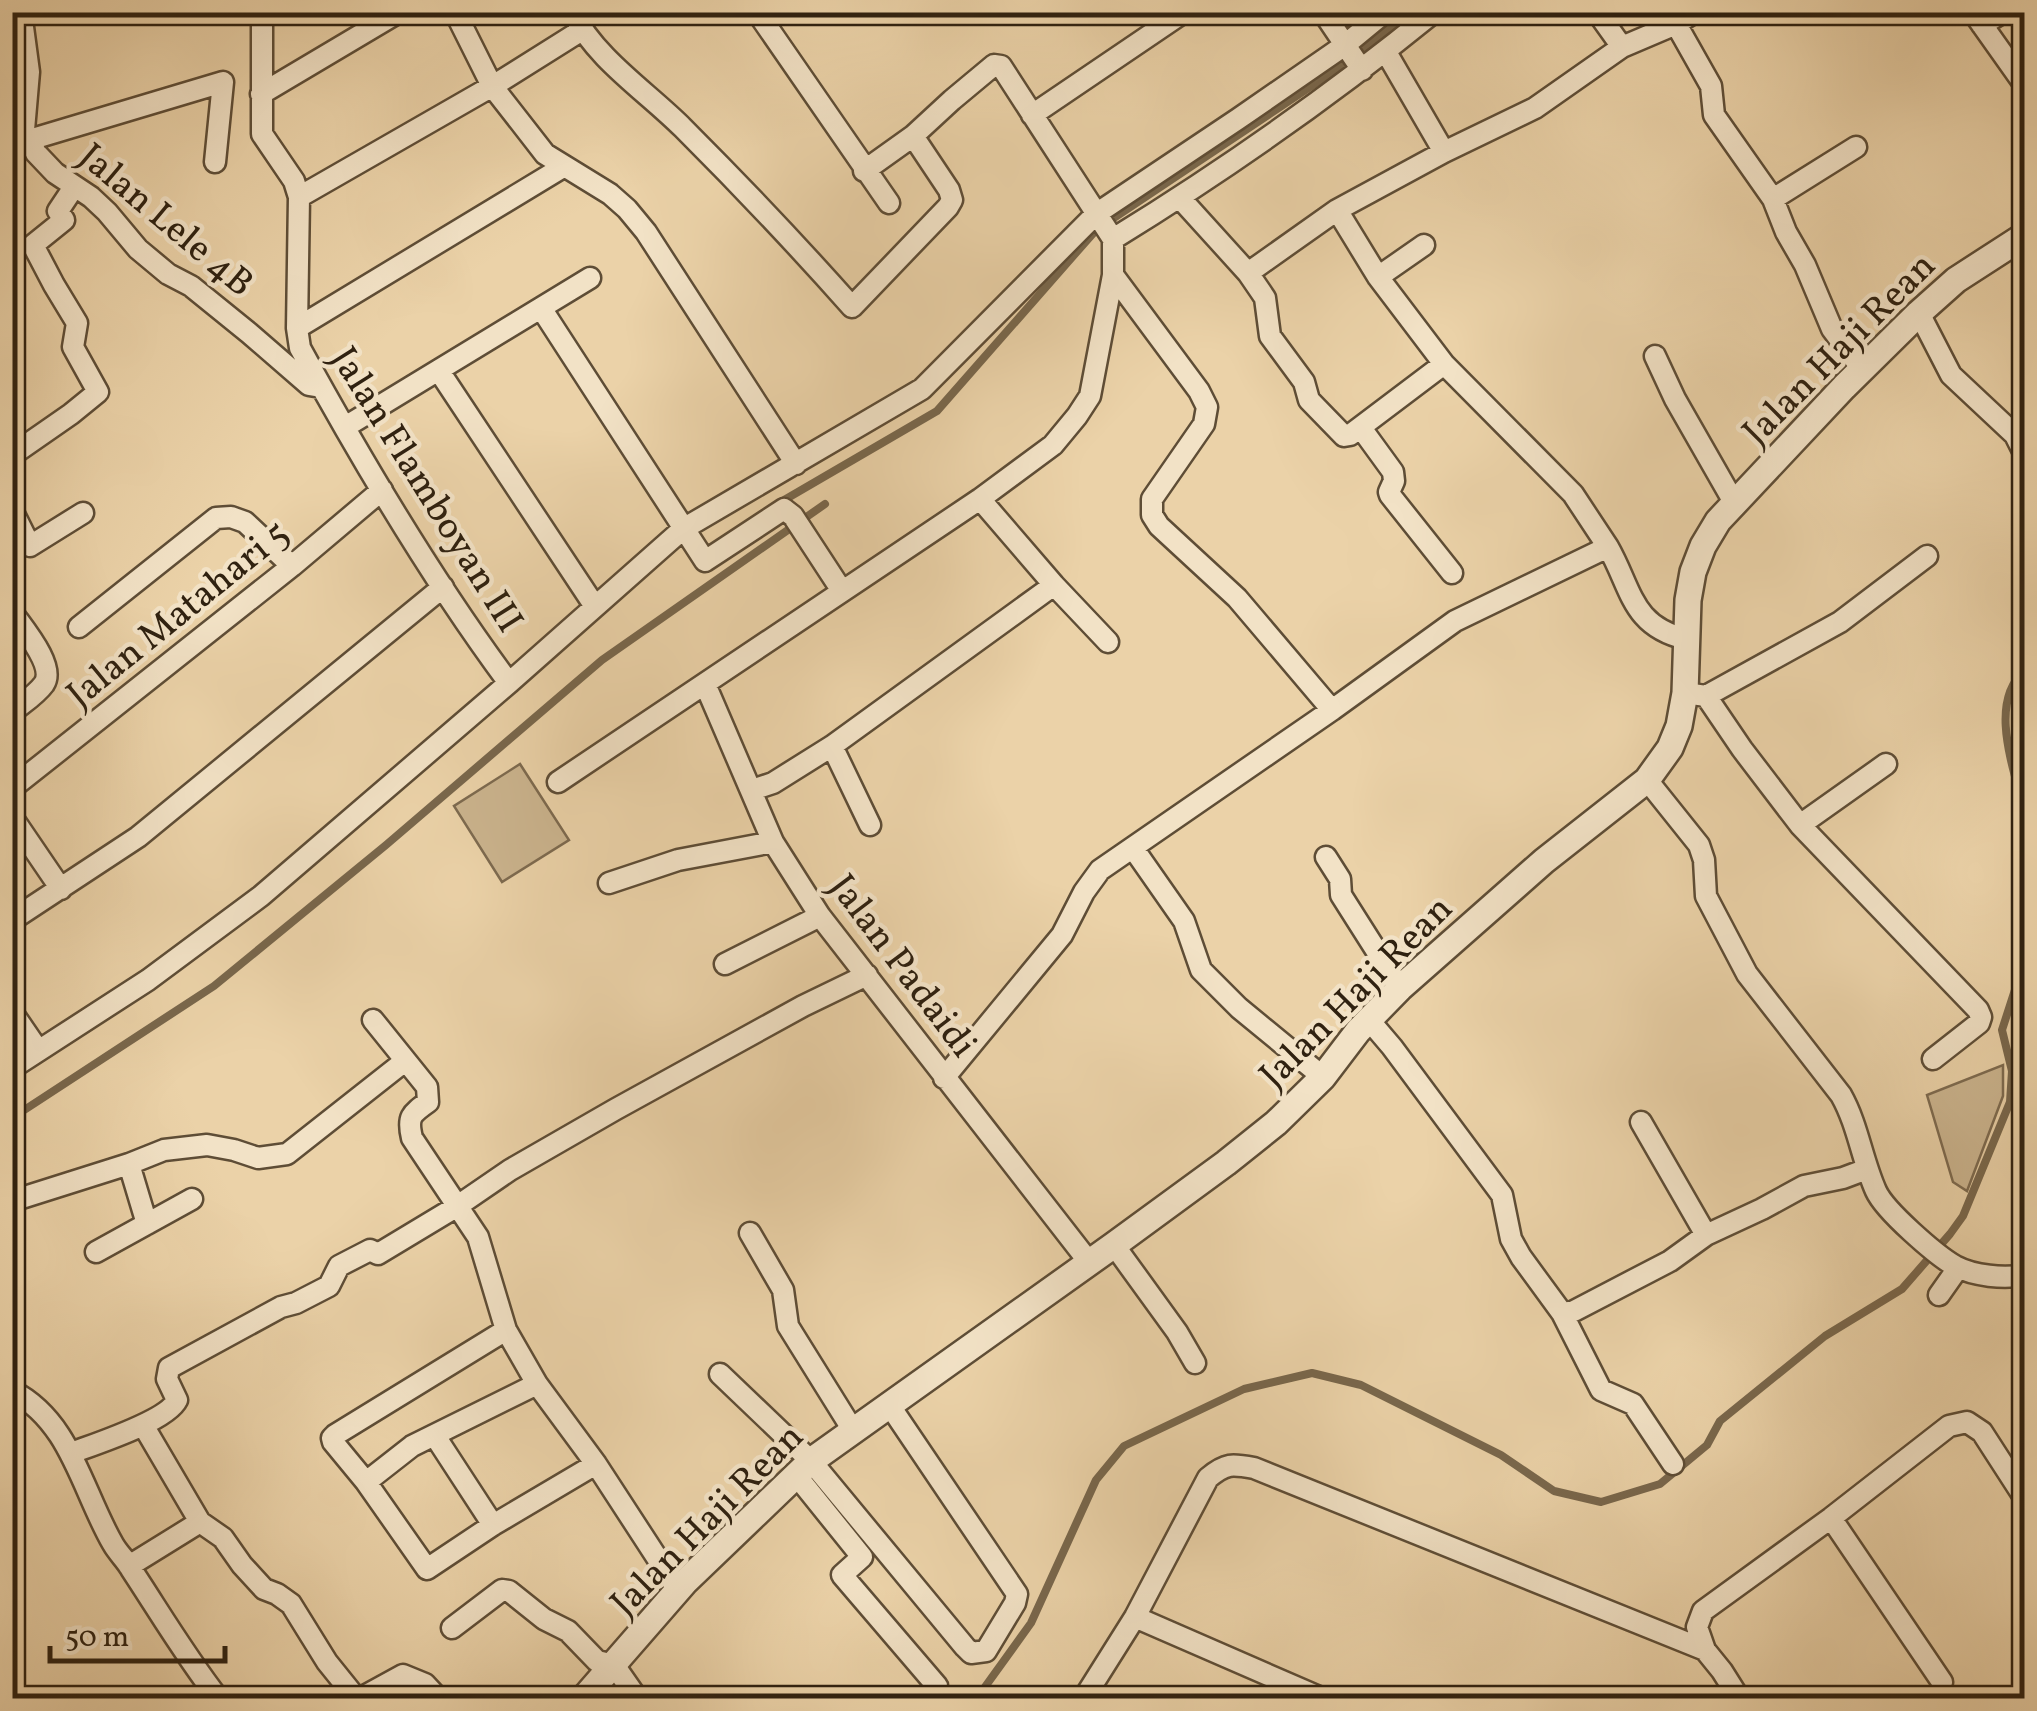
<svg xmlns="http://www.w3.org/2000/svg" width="2037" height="1711" font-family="Vollkorn,serif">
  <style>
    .green { fill: #cbb48e; stroke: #7d6a4f; stroke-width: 2.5 }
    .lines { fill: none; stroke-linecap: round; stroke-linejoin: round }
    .stream { stroke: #79674c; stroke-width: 8 }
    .minor-casing { stroke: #5e4d36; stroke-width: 25 }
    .tertiary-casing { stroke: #5e4d36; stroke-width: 30 }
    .minor { stroke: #f2e2c6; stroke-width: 20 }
    .tertiary { stroke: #f2e2c6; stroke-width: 25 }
    .labels { text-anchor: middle; stroke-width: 9; stroke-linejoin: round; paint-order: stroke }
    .street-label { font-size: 38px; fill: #2f2110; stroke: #f2e2c6 }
  </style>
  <rect width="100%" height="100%" fill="#ebd2a8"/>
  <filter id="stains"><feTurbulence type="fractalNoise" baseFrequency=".002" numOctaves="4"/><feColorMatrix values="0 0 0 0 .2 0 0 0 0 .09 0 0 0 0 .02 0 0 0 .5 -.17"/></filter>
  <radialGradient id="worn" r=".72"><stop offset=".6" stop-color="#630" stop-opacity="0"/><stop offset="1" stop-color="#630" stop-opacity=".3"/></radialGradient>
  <path class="green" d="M520,764L569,840L502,882L454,806Z
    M2003,1065V1096L1967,1191L1953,1182L1927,1095Z"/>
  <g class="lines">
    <path class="stream" d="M779,503L937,411L1096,230L1346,63L1410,12
      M2024,671C1988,703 2014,769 2024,810
      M12,1118L214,986L386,845L602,660L825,504
      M977,1698L1031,1623L1096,1480L1124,1446L1244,1389L1312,1373L1361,1385L1501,1455L1554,1491L1601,1502L1660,1484L1707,1445L1720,1421L1825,1336L1902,1289L1950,1234L1963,1216L2010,1102L2012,1071L2002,1030L2024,962"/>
    <defs>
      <path id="minor" d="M21,12L29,72L24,130L36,153L55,173L91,197L107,212L138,249L168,274L191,286L249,333L309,385L321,387
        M262,12V134L294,181L299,197L297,328L300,348C363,463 431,578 509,683
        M455,12L492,86L545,154L610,194L627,209L646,232L796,464
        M572,12C597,60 646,91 683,128C741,186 797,245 852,307L948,207L952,200L949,190L913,136
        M757,12L889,203
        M1323,12L1362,70
        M1597,12L1622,47
        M1973,12L2024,84
        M1676,24L1711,86L1714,115L1773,199L1786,232L1805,265L1832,329L1862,369
        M1982,25L2003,12
        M1386,52L1444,152
        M261,94L399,12
        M1032,115L1184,12
        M29,140L223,82L215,162
        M299,197L496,84L582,30
        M1180,198L1248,273L1261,292L1265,298L1270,336L1304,382L1309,400L1344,436L1350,435L1444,364
        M1773,199L1856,147
        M1337,210L1378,277
        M1113,239C1225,170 1332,95 1434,12
        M1424,245L1378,277L1444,364L1573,494L1608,547
        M1248,273L1337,210L1444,152L1535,108L1622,47L1676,24L1695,12
        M1113,275L1199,391L1207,407L1204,424L1152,499V515L1159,526L1237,598L1332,710
        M541,308L705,561L784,509L793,516L842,591
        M1919,313L1951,375L2015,435L2024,453
        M297,328L563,167
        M1655,356L1675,399L1735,504
        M439,371L594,605
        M345,427L590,278
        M1361,428L1393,472L1394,481L1389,492L1390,495L1452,573
        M12,455L71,414L98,392L73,347L77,323L54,285L33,245L64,220L58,211L74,187
        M980,499L1054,585L1108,642
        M12,510L30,546L83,513
        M12,612C23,628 56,666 44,684C36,695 23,703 12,712
        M79,627L216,518L231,517L245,522L292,566
        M705,684L773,842L820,916L1089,1262
        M1685,693L1706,696L1742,749L1800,825L1978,1010L1981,1017L1979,1023L1933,1059
        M1706,696L1840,622L1927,556
        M832,746L870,825
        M1647,780L1699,845L1704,860L1706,896L1747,974L1841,1095C1858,1125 1862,1160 1876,1191C1885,1211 1936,1255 1955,1266C1974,1276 2004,1279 2024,1275
        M558,782L980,499L1053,445L1077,416L1090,396L1113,275V239L1001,66L994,65L952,100L913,136L864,171
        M12,788L292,566L382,490
        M752,790L773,783L832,746L1054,585
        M12,817L61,889
        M1800,825L1886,764
        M1133,848L1184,921L1201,970L1239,1008L1323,1077
        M1326,857L1340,879L1341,895L1400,988
        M609,883L678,860L773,842
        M12,920L138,837L443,587
        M725,964L820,916
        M12,1012L38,1050
        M373,1020L427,1087L428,1102C411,1114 407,1117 412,1138L478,1237L506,1330L537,1384L596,1464L678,1590
        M1369,1020L1392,1047L1502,1195L1511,1239L1521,1257L1562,1313L1574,1311L1670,1261L1706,1235L1762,1209L1804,1186L1843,1178L1867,1169
        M12,1068L148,980L261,896L509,683L683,529L922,389L1096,214L1238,119L1345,45L1385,12
        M944,1078L1062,935L1084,892L1100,870L1332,710L1455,621L1608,547C1632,589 1631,626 1686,639
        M1641,1122L1706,1235
        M129,1164L147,1224
        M12,1201L129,1164L164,1150L207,1145L234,1150L258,1158L287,1154L405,1061
        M750,1233L783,1290L788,1326L854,1432
        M1114,1245L1177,1332L1195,1363
        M96,1252L192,1199
        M1939,1295L1958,1268
        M1562,1313L1601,1390L1633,1404L1673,1464
        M506,1330L335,1435L332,1438L333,1442L366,1482L427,1569L493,1525L596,1464
        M720,1374L811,1461L965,1647L971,1653L986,1651L1015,1603L1017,1594L890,1406
        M12,1391C71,1421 82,1491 113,1544C118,1553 126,1560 131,1569C160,1613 186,1657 218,1698
        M143,1425L200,1522
        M435,1436L493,1525
        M71,1453C95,1444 167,1421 177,1400L167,1379L169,1368L281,1307L296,1303L329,1286L339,1266L370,1250L378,1254L456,1207L510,1170L616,1109L803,1006L867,975
        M796,1475L862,1557L842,1575L937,1686
        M366,1482L412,1446L537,1384
        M1831,1518L1942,1682
        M129,1566L200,1522L223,1538L242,1565L264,1589L277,1594L291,1604L327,1662L356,1698
        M1135,1617L1321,1698
        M452,1628L502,1590L509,1591L544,1619L568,1631L597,1661L614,1665L637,1698
        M361,1698L403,1675L425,1684L438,1698
        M1084,1698L1135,1617L1208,1478C1226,1463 1232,1464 1254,1468L1705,1650
        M1739,1698L1722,1671L1705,1650L1697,1627L1703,1611L1831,1518L1949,1426L1967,1422L1982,1432L2024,1497"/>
      <path id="tertiary" d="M584,1698L685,1582L811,1461L1114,1245L1226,1163L1276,1123L1323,1077L1358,1031L1400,988L1544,861L1647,780L1670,748L1679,726L1685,693L1688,600L1693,572L1703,546L1718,521L1844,387L1919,313L1956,280L2024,236"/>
    </defs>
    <use href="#minor" class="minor-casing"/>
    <use href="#tertiary" class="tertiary-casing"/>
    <use href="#minor" class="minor"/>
    <use href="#tertiary" class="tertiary"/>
  </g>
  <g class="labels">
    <g class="street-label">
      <text transform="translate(167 219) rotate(40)" y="13">Jalan Lele 4B</text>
      <text transform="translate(1838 348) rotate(-45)" y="13">Jalan Haji Rean</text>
      <text transform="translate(428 489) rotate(58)" y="13">Jalan Flamboyan III</text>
      <text transform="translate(177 613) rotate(-39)" y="13">Jalan Matahari 5</text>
      <text transform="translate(904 965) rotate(53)" y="13">Jalan Padaidi</text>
      <text transform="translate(1355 991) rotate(-45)" y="13">Jalan Haji Rean</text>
      <text transform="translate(706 1519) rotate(-45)" y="13">Jalan Haji Rean</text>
    </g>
  </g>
  <rect width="2037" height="1711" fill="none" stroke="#ebd2a8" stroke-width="50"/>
  <rect x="15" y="15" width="2007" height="1681" fill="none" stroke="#2f2110" stroke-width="5"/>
  <rect x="25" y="25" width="1987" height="1661" fill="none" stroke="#2f2110" stroke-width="2.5"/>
  <path d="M50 1646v15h175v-15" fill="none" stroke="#2f2110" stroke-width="5"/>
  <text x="65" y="1646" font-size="30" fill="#2f2110" stroke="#f2e2c6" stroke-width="8" paint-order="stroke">50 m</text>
  <rect width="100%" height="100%" filter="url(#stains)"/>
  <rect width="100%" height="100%" fill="url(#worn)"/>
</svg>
